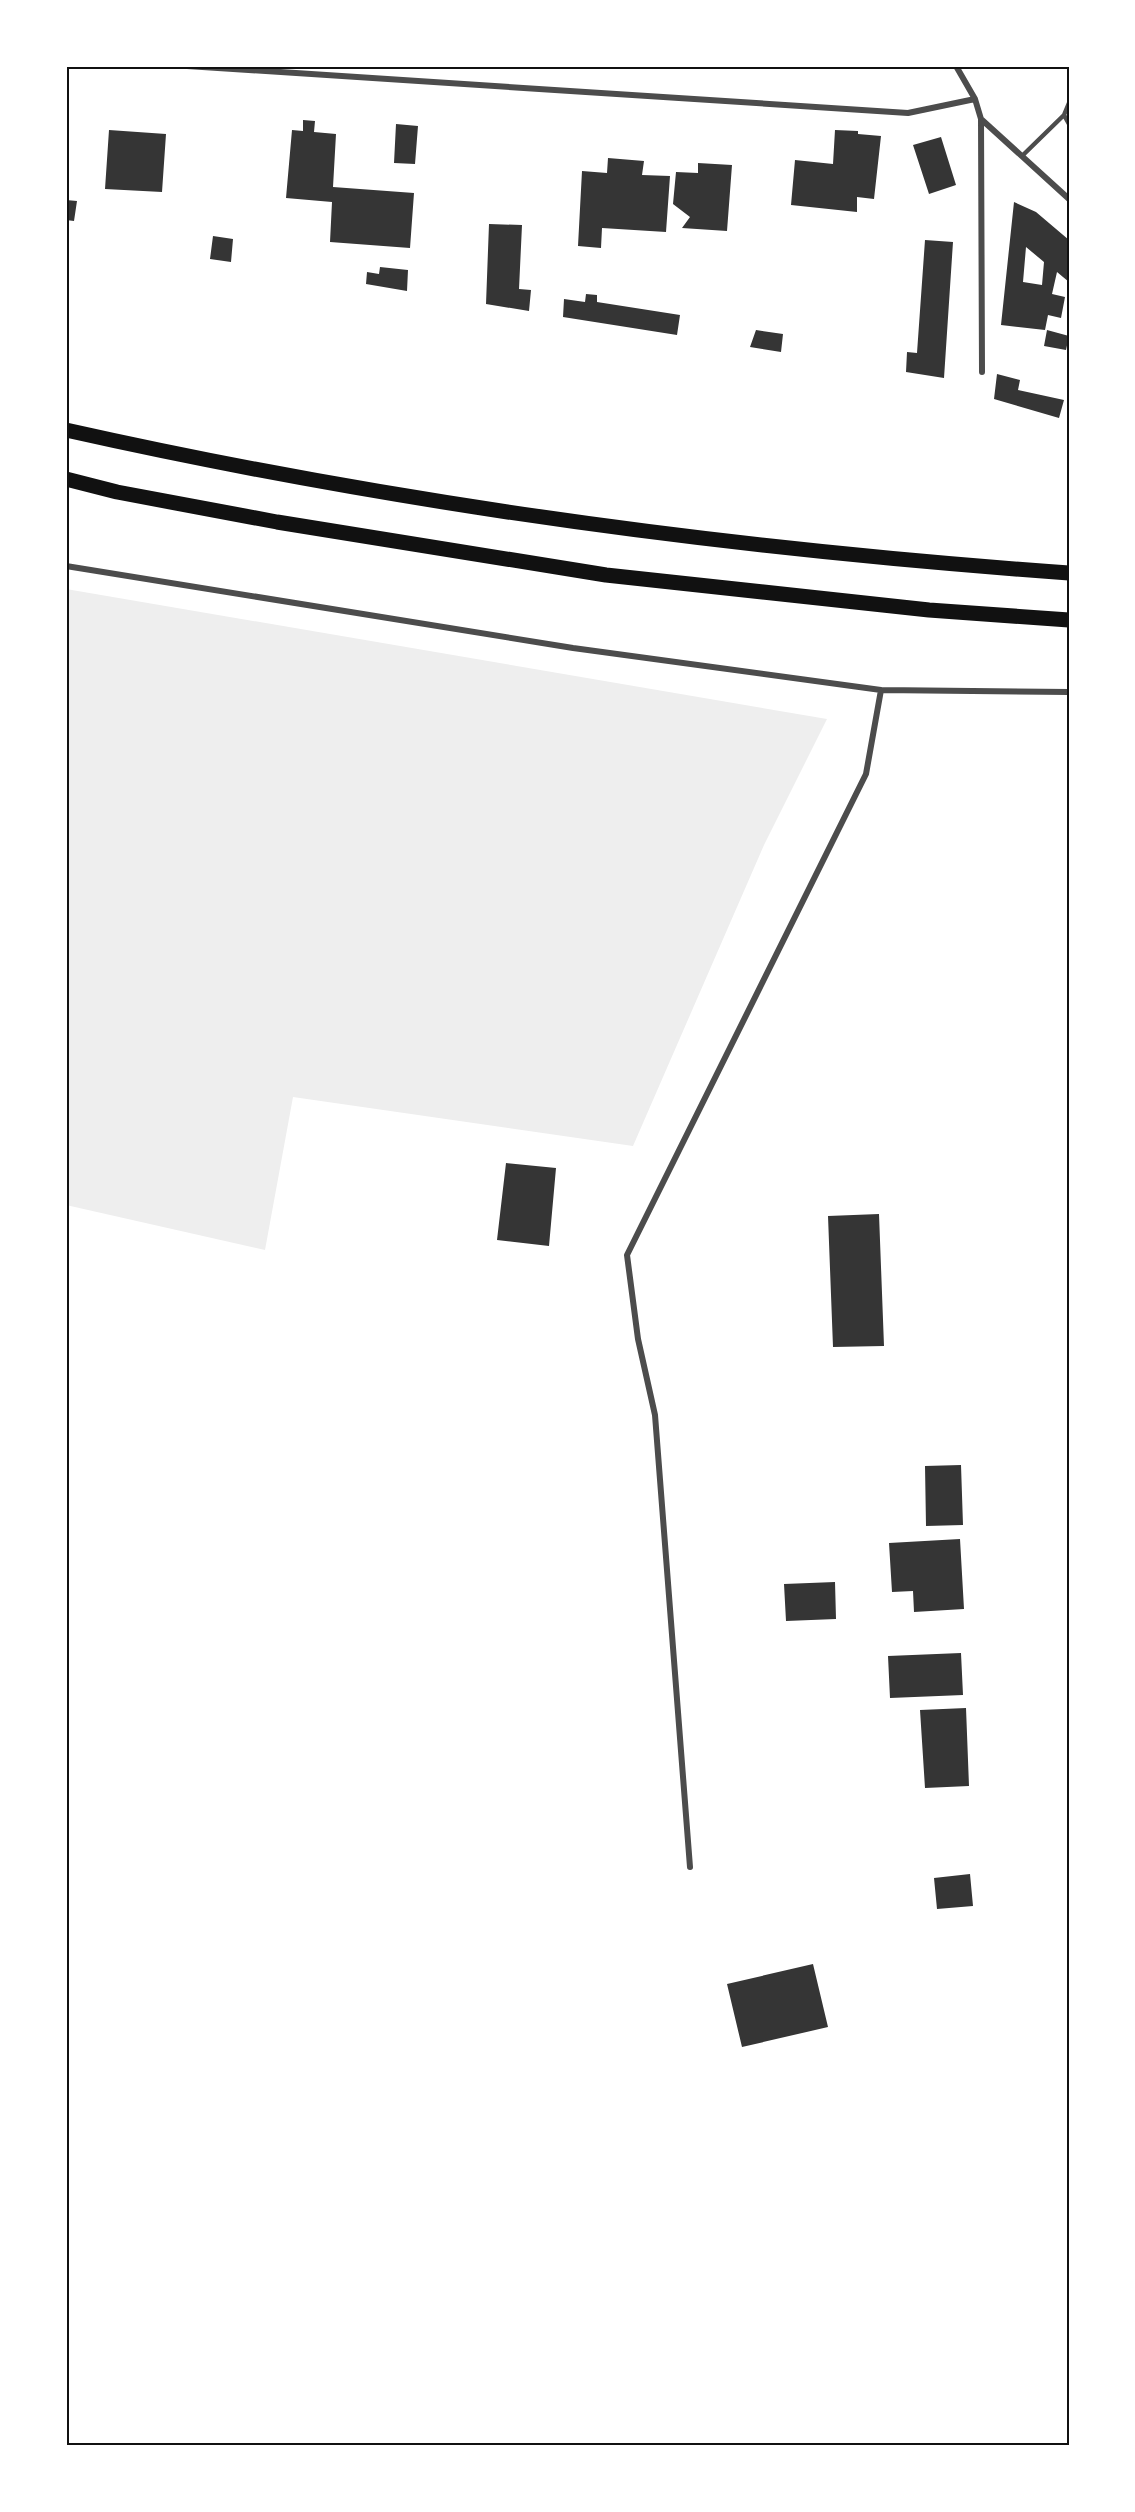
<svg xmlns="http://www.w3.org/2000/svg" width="1135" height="2512" font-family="'Golos Text',sans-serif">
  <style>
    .green { fill: #eee }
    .building { fill: #353535; fill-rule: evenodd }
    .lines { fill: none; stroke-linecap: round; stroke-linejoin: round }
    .service { stroke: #4c4c4c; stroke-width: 4.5 }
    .minor { stroke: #4c4c4c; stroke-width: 6 }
    .primary { stroke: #111; stroke-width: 15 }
    .neatline { fill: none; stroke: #111; stroke-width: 2 }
  </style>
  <rect width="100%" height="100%" fill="#fff"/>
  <path class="green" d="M66,589L827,719L764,845L633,1146L293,1097L265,1250L66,1205Z"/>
  <path class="building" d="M303,120L315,121L314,132L336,134L333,187L414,193L410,248L330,242L332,202L286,198L292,130L303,131Z
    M396,124L418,126L415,164L394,163Z
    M109,130L166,134L162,192L105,189Z
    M835,130L858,131V134L881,136L874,199L857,197V212L791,205L795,160L833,164Z
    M941,137L956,185L929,194L913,145Z
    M608,158L644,161L642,175L670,176L666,232L602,228L601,248L578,246L582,171L607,173Z
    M698,163L732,165L727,231L682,228L690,217L673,204L676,172L698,173Z
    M66,200L77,201L74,221L66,220Z
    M1014,202L1036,212L1069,240V282L1057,272L1052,294L1065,297L1061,318L1048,315L1045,330L1001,325ZM1026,247L1044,262L1042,285L1023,282Z
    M489,224L522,225L519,289L531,290L529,311L486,304Z
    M213,236L233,239L231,262L210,259Z
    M925,240L953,242L944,378L906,372L907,352L917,353Z
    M380,267L408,270L407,291L366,284L367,272L379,274Z
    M586,294L597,295V302L680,315L677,335L563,317L564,299L585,302Z
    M756,330L783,334L781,352L750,347Z
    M1047,330L1069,336L1066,350L1044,346Z
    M997,374L1020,380L1018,390L1064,400L1059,418L994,399Z
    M506,1163L556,1168L549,1246L497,1240Z
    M879,1214L884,1346L833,1347L828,1216Z
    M961,1465L963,1525L926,1526L925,1466Z
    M960,1539L964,1609L914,1612L913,1591L892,1592L889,1543Z
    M835,1582L836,1619L786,1621L784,1584Z
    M961,1653L963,1695L890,1698L888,1656Z
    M966,1708L969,1786L925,1788L920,1710Z
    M970,1874L973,1906L937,1909L934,1878Z
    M813,1964L828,2027L742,2047L727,1984Z"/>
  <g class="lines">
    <path class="service" d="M1064,115L1069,103
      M1022,156L1064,115L1069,124"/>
    <path class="minor" d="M187,66L908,113L975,99
      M956,66L975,99L981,119L1069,199
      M981,119L982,372
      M66,566L573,648L881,690L1069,692
      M690,1867L655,1415L638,1339L627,1255L866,774L881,690"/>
    <path class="primary" d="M66,430C396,504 731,549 1069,573
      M66,479L117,492L277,522L606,575L929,610L1069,620"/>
  </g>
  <rect width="1135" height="2512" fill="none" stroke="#ffffff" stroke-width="135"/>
  <rect x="68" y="68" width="1000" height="2376" class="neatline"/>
</svg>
